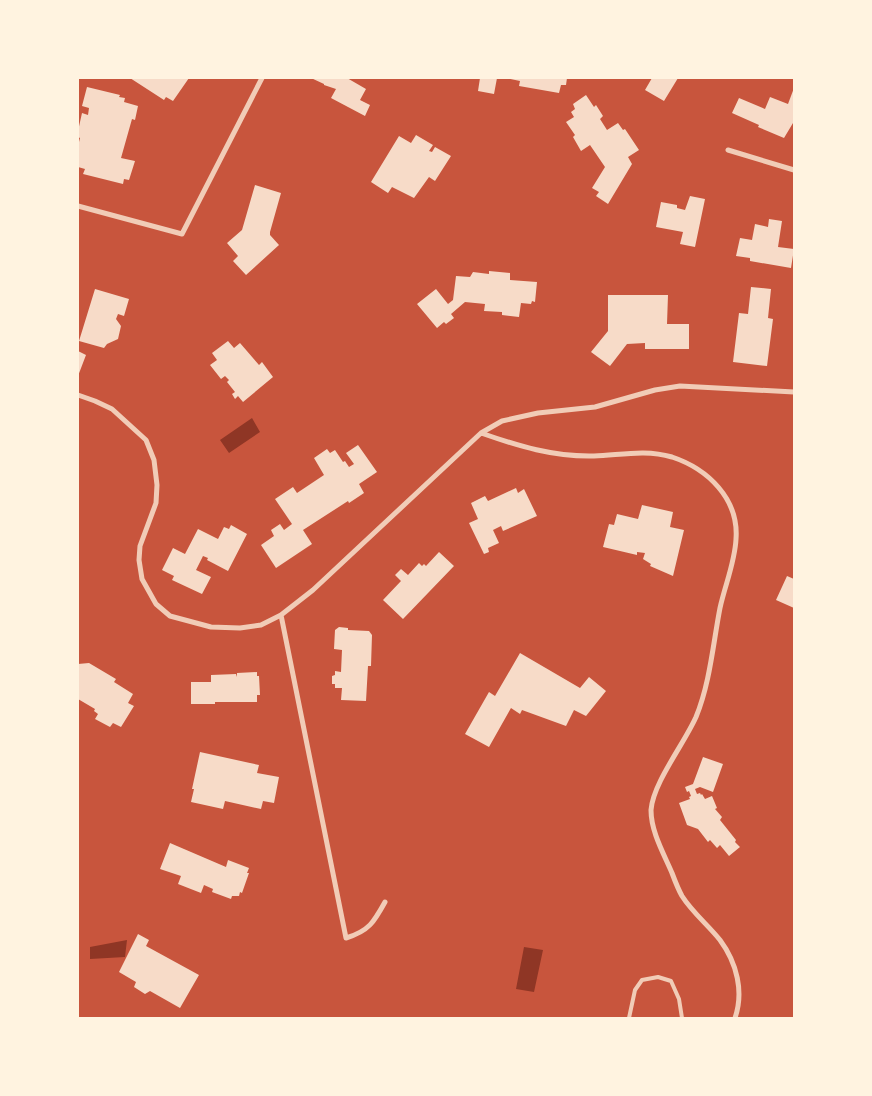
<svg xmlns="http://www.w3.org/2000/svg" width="872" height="1096" font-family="Ubuntu,sans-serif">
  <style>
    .water { fill: #8f3625 }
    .building { fill: #f7dbc8 }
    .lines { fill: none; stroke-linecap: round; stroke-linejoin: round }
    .service { stroke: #f1ccb7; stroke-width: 4 }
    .minor { stroke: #f1ccb7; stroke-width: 5 }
  </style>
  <rect width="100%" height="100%" fill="#c8553d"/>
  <path class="water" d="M252,418L260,432L229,453L220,440Z
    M127,940L125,957L90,959V947Z
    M524,947L543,950L534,992L516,989Z"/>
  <path class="building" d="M130,78H189L173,101L166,97L164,100Z
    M311,78H347L366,89L360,100L370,105L365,116L331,98L336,89L324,85V84Z
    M480,78H497L494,94L478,91Z
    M505,78H567L566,85H561L559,93L519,86L520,81Z
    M652,78H678L664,101L645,90Z
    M87,87L120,95L119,97L125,98L124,102L138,106L135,120L132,119L121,158L135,161L129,180L124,179L123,184L83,174L85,169L78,167V146L80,138L78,137V131L82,113L88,115L89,108L82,106Z
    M794,88V123H793L784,138L758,127L759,125L732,113L739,98L765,109L770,97L788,104Z
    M586,95L594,107L596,105L603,116L600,119L607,130L618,123L623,130L625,129L639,150L628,157L632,164L608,204L596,196L599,192L592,188L605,167L590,145L581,151L573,137L575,135L566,122L574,117L571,112L575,109L573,104Z
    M416,135L433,145L429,151L432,152L435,147L451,156L435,181L429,177L414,198L392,187L388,193L371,182L399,136L411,143Z
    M255,185L281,193L270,232V235L279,245L246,275L233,261L238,256L227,243L242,230Z
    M690,196L705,199L695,247L680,244L683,232L656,227L661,202L677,205V208L685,210Z
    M769,219L782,221L778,247L794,249L791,268L750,261V258L736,256L740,238L752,240L755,224L768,227Z
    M489,271L510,273V280L537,282L535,302L532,301L531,304L521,303L519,317L502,315V312L484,311L485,304L465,302L451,314L454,318L446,324L444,322L437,328L417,304L436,289L448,304L453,300L456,276L470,277L473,272L489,274Z
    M751,287L771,289L768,318L773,319L767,366L733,362L739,313L748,314Z
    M95,289L129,299L124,316L118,314L116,319L121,326L118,339L107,344L104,348L79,341Z
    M608,295H668L667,324H689V349H645V343L627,344L610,366L591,352L608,331Z
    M228,341L234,348L240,343L259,365L262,362L273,377L243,402L238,396L235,399L232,394L235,392L227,382L229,380L225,376L221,379L210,365L217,360L212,353Z
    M78,351L86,355L78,376Z
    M358,445L377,472L359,484L364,493L349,503L348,501L303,530L312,544L276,568L261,545L274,536L271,530L280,524L284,530L292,524L275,499L293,487L297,493L324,475L314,458L327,449L330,453L335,450L343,462L345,461L349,467L354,464L346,453Z
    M516,488L518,493L524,489L537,516L503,531L501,526L493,530L499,543L488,548L489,552L484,554L469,523L478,519L471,503L485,496L488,501Z
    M642,505L673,512L670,527L684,530L673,576L650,566L651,564L643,559L645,553L637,552V555L603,547L609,524L614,525L617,514L638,519Z
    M231,525L247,534L228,571L207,560L208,558L203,556L196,570L211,577L202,594L172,580L174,576L162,570L173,548L185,554L198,529L218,539L224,527L229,529Z
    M439,552L454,566L403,619L383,600L401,581L395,575L401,569L408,575L419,563L422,566L424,564L426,566Z
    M787,576L794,579V608L776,600Z
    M339,627L348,628V630L369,631L372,635L371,666H368L366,701L341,700L342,688H335V684H332V676L335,675V671L341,672L342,650L334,649L335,630Z
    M520,653L580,688L589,677L606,691L586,716L574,710L566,726L522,710L520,714L511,708L489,747L465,734L489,692L495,696Z
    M89,663L116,679L114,682L133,694L128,703L134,706L121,727L113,723L110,727L95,719L98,714L94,711L95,709L78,699V664Z
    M257,672V676H259L260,695H257V702H215V704H191V682H211V675L236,674L237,677V673Z
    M200,752L259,765L257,773L279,777L274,803L263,801L261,809L225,801L223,809L191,802L194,789H192Z
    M703,757L723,764L713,792L700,787L695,789L697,794L700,793L701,795L702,794L705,799L712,796L717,808L715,809L722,817L720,820L736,840L735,842L740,847L729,856L720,845L717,848L710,840L708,842L698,829L687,825L679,803L690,799L689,797L691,796L689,791L687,792L685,787L693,784Z
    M170,843L226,867L228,860L249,868L247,873H249L242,893L240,892L239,896H232L231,899L212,892L213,889L204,885L201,893L178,884L181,876L160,869Z
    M138,934L149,940L146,946L199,975L180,1008L150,991L145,994L134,987L136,982L119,972Z"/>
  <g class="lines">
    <path class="service" d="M629,1018L635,990L642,980L658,977L671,981L679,999L682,1018"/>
    <path class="minor" d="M728,150L794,170
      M78,206L182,234L262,78
      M78,395L95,401L112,409L146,440L154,460L157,485L156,503L140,546L139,560L142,579L156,604L170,616L211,627L240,628L261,625L281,615L313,590L481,433L502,421L538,413L595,407L655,390L680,386L794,392
      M481,433C518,446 554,457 594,456C621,455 645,449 672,457C708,469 739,499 736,539C735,562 725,585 720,608C713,644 710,683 696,717C684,744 653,783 651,810C651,832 664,854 672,873C675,881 678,889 682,896C692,912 708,925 720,940C737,963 744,992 735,1018
      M281,615L346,938C369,931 374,922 385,902"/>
  </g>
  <rect width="872" height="1096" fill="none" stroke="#fff3e0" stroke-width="158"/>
</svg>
